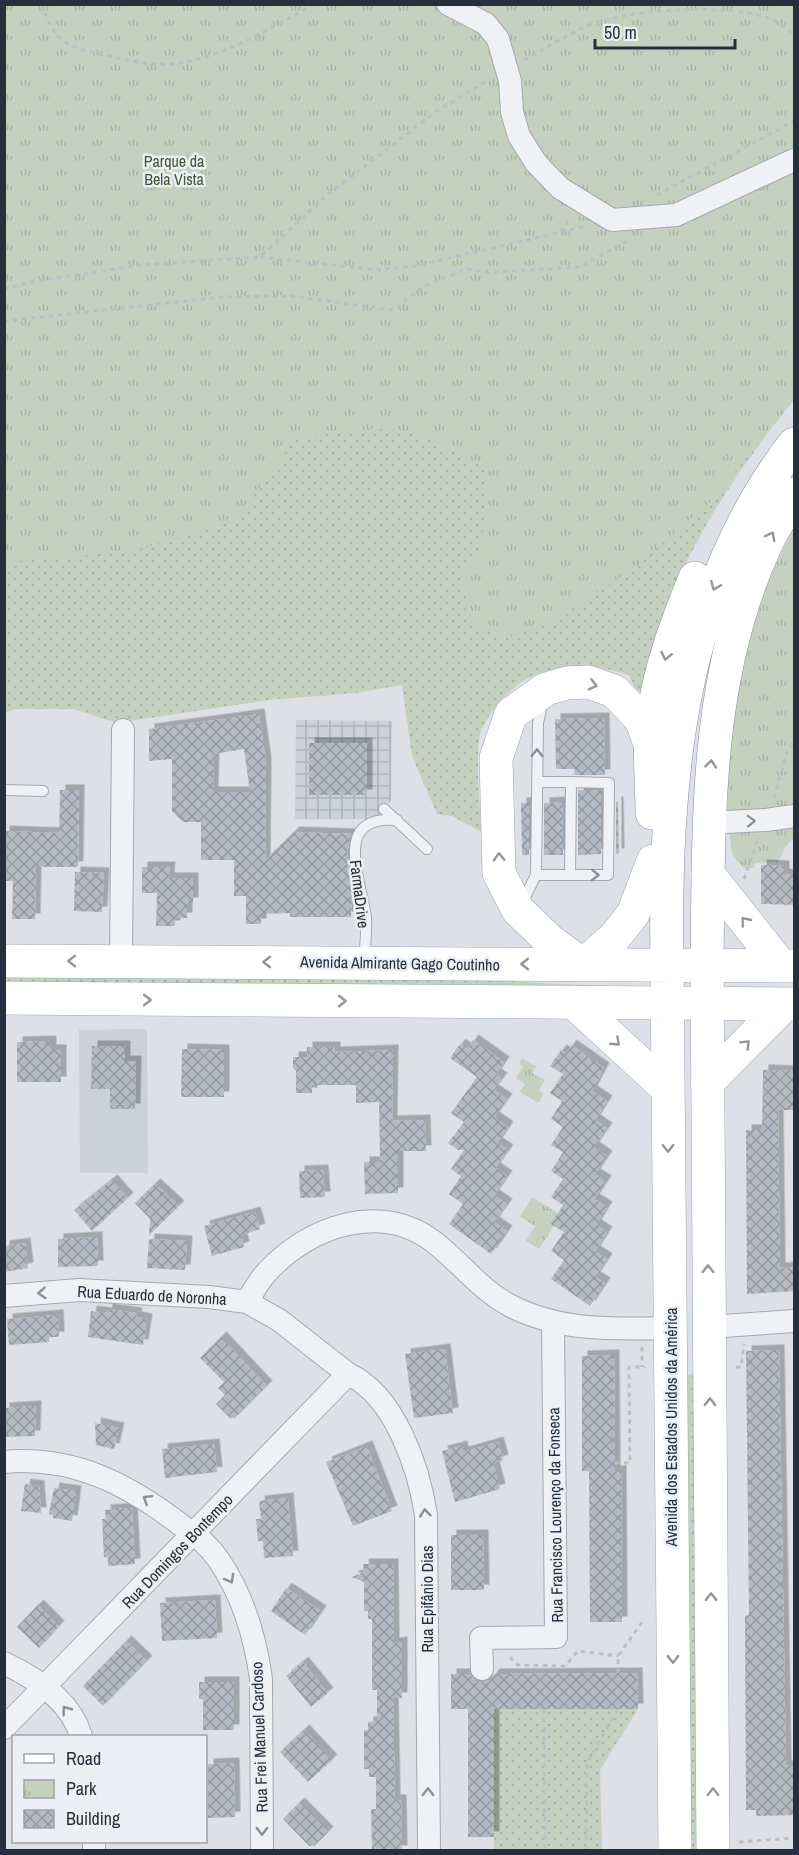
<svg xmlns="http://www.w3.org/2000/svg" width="799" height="1855" font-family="'Archivo Narrow',sans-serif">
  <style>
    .built { fill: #cbd0d9 }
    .industrial { fill: url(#industrial-grid) }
    .grass { fill: url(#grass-dots) }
    .park { fill: url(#park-tufts) }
    .building { fill: url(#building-cross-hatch); fill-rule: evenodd; filter: url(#shadow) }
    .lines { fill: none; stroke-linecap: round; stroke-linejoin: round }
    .lane-casing { stroke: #a2a8b1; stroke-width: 12 }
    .street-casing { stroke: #a2a8b1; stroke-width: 24 }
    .primary-casing { stroke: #9ca6b2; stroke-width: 34 }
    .highway-casing { stroke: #848f9d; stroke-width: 34 }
    .path { stroke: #bbbfc5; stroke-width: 3; stroke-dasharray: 4.5 4.5; stroke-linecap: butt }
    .lane { stroke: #eff1f5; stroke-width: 10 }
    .street { stroke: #eff1f5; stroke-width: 22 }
    .primary { stroke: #fff; stroke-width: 33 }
    .highway { stroke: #fff; stroke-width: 33 }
    .oneway { stroke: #92979e }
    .oneway2 { stroke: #8a9099 }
    .labels { text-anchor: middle; stroke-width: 5; stroke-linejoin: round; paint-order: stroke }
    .park-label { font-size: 16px; fill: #3c5933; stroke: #ecf0f4 }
    .street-label { font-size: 16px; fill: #262f3d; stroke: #ecf0f4 }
  </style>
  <defs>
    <pattern id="industrial-grid" width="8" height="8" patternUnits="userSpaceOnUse" patternTransform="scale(1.5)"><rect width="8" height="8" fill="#cbd0d9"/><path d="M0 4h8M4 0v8" fill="none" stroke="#aeb3bb"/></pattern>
    <pattern id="grass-dots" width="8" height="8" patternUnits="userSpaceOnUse" patternTransform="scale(1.5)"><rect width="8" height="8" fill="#c3d1be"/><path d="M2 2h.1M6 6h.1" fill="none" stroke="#a7b4a4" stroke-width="1.8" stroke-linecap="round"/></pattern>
    <pattern id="park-tufts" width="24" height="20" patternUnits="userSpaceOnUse" patternTransform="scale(1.5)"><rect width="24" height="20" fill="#c3d1be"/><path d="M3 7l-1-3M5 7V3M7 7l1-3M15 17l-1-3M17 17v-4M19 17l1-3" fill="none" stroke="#a7b4a4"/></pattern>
    <pattern id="building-cross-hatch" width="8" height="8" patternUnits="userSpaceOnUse" patternTransform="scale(1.5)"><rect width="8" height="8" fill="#b4bac3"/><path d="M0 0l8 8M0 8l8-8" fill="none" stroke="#9298a0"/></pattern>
    <filter id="shadow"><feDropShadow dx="5.5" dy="-5.5" stdDeviation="0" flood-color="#0004"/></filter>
  </defs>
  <rect width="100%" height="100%" fill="#dde1e7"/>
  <path class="built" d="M147,1029L148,1173H80L79,1030Z"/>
  <path class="industrial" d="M296,720L392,721L391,801L376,819H295Z"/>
  <path class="grass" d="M794,400C753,450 715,504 686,563C666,604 656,650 644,694L635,688L629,675C579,660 529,662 496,707C489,716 480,728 479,740C476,770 480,802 481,832L452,816L437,814L412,756L402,685L356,693L269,700L116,723L74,709H15L5,713V429Z
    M5,973L405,975L632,988L5,987Z
    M697,1374L700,1850H690L686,1375Z
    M494,1709H638L600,1770L602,1850H494Z"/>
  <path class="park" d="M5,5H794V400L710,502L637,566L556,620L512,637L474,627L466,599L463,573L482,548L486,469C462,456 429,435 402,431C368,425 330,435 296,438L236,520L134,551L22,561L5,567Z
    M794,527V838L786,846L778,862L755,863L754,868H744L733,857L727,819L728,759L737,684L762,594Z
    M522,1058L536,1066L532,1073L545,1080L539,1090L544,1094L538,1103L520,1092L525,1084L516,1078L523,1067L519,1064Z
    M532,1197L561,1215L539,1249L526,1241L535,1226L520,1217Z"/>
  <path class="building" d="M259,714L266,763L265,860L294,832L351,834L347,854L352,884L351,917H290V913L261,914V924H246V896H234V860H201V822H183L172,811V759L149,761V729ZM244,749L250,792H213L214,754Z
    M604,718L605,775H574L575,769H556L555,719Z
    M309,743H367V795H309Z
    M60,790H79L78,867H36L35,919H12L13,881H4V831L59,833Z
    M578,790H601V854L578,855Z
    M563,802V855H544V803Z
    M616,802H618L619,854H616Z
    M521,803H529V855H522Z
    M761,865L784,866V874L795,875V905L761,904Z
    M142,867H170L169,878H193V903H187V918H175V926H156L157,893H142Z
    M75,872L104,873L102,912L74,911Z
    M473,1040L504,1062L496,1074L502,1078L493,1090L507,1099L494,1117L508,1127L497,1143L508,1150L495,1168L507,1176L494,1195L507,1204L494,1222L507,1231L491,1254L449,1224L463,1204L449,1194L461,1176L451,1169L464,1150H458L448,1143L464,1122L451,1113L477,1077L450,1058L460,1044L467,1049Z
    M51,1041V1050H61V1082H17V1042Z
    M571,1045L604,1068L592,1091L607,1101L595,1120L607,1128L594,1147L607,1156L595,1174L606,1181L594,1199L607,1207L596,1225L607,1232L595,1251L607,1259L595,1277L605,1283L590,1306L551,1279L564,1260L551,1251L564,1232L551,1224L563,1205L551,1197L563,1179L551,1171L563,1152L551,1145L563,1127L551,1119L562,1101L550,1093L563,1074L550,1066L561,1050L566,1053Z
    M92,1046H125V1061H136L135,1109H110V1089H91Z
    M307,1047H335V1052L393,1050L392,1121L425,1120L426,1151H398V1193L365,1194L364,1162H380L379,1102L356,1103V1085H312V1093H296V1071L293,1068V1057H307Z
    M182,1049L224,1050V1097H181Z
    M763,1070L795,1071V1110H778L780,1268L795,1267V1291L747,1294L746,1130H762Z
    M323,1170L325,1197L300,1198L299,1171Z
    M112,1180L128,1198L92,1231L74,1210Z
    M155,1184L179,1206L149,1235L150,1219L135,1203Z
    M255,1212L260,1229L241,1235L244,1247L212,1256L204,1226Z
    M97,1237L98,1266L58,1267V1239Z
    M149,1239L187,1241L185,1270L147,1268Z
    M25,1243L28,1268L4,1272V1246Z
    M107,1309L137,1313L136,1317L147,1319L143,1345L88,1337L91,1311L107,1313Z
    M58,1315L59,1337H49V1342L9,1345L7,1319Z
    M221,1337L267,1386L235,1418H230L216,1404L225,1395L218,1388L224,1382L200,1358Z
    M445,1349L453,1413L414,1418L405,1354Z
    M779,1350L786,1766L795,1765V1815L756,1816V1810H746L745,1616L749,1615L746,1351Z
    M614,1355L615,1471H621L622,1622H590L589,1471H582V1356Z
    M36,1406L35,1436L4,1437V1408Z
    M95,1423L119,1428L114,1449L96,1445Z
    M498,1442L503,1460L493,1463L500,1489L455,1502L442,1451L462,1446L463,1452Z
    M214,1444L217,1472L165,1478L162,1449Z
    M367,1446L392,1511L353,1526L326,1462Z
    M25,1484L39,1486L41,1513L21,1511Z
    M54,1488L76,1491L72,1521L53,1518V1515L49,1514Z
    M288,1498L293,1556L264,1558L263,1541H258L256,1519H261L259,1501Z
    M132,1508L135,1564L108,1566V1557H104L102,1519H106L105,1510Z
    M451,1535H483L484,1590H451Z
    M363,1564H393L394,1643L402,1642V1698H393L395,1800H401L402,1851H372L371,1809H376V1777H369V1769H364V1730H368V1722L377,1721V1690H372V1619H368V1611H364V1582L352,1577L364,1572Z
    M286,1588L321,1611L305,1635L271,1611Z
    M215,1600L217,1638L162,1641L160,1603Z
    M38,1605L59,1626L39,1648L17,1627Z
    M126,1641L147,1661L103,1706L83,1686Z
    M303,1662L328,1693L311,1707L286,1676Z
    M637,1673L638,1709H494V1837H468V1709H451V1674H470L475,1681L482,1682L490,1680L494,1674Z
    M199,1682H234V1730H203V1699H199Z
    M304,1730L332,1760L308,1782L280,1752Z
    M234,1763L235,1817L208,1818V1764Z
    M299,1803L328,1832L314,1846H309L283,1819Z"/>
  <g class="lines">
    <defs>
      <path id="lane" d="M537,782H571L570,875
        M4,790L43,791
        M384,809L427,849
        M536,875H608L609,783L571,782
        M522,903L536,875L538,723L543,701
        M364,960C365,946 367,932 366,918C362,881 330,815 397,820"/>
      <path id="street" d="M448,4L486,24L498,39L510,81L512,112L519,136L536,163L560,188L612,220L676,215L794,160
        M708,823L766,820L794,816
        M121,961L123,730
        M4,1296L79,1290L209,1297L247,1302L279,1320L348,1374C395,1395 419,1469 426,1515L429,1850
        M247,1302C253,1292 259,1280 267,1272C309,1226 381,1201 434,1242C461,1263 480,1290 511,1306C561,1332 616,1329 671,1328
        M709,1327L794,1321
        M4,1462C73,1455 129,1485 181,1525C196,1536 207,1543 218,1559C243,1595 255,1635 261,1679L262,1850
        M4,1663C36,1678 71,1701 81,1736
        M482,1669L481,1638L556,1637L553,1322
        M4,1728L348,1374
        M94,1850V1842"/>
      <path id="primary" d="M708,874L781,966
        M4,961L794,966
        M583,965L550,941L518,910L499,873L496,758L511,714L546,689L567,683L588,682L614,691L641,719L650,744
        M583,965L614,938L633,914L653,861
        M667,965L675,1850
        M707,966L713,1850
        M4,998L794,1004
        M573,1002L668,1089
        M707,1083L785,1004"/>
      <path id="highway" d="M652,813C652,781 648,748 653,716C660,667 677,623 695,578
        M667,965C664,782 678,595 794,444
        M707,966C709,821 704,676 767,542C775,525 786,510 794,494"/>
    </defs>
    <use href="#lane" class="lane-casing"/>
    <use href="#street" class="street-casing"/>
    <use href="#primary" class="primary-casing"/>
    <use href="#highway" class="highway-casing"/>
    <path class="path" d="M42,4C54,43 67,47 105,55C125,60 147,65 169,64C216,62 273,27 314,4
      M524,60C547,48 570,32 594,23C635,9 730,3 771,19C779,22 787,29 794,34
      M657,195L794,121
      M560,231L566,227L568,218
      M260,257L376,270L415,266L583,227
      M4,289L31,282L141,265L260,257L326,196L437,111L490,79
      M4,321L221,297L291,296L393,310L424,286L466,269L488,272L580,267L627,241
      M774,798L787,752L794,741
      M744,879L758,840
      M642,1347V1367
      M736,1367H741L744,1344
      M615,1463H630L629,1367H645
      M510,1657L518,1665L565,1666L578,1651L618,1656
      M618,1673V1656L643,1621
      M544,1709L545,1850
      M739,1842L794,1838
      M586,1850L587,1763L618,1709"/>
    <use href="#lane" class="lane"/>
    <use href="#street" class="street"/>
    <use href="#primary" class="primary"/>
    <use href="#highway" class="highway"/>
  </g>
  <defs><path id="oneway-chevron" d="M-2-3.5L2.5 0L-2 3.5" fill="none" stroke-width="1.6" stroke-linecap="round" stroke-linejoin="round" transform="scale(1.5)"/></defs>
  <g class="oneway">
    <use href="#oneway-chevron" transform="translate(771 536) rotate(-62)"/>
    <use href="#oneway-chevron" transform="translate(715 586) rotate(112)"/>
    <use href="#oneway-chevron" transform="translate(666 656) rotate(103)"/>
    <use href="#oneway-chevron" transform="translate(593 685) rotate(14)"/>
    <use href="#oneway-chevron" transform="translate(711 764) rotate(-84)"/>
    <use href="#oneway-chevron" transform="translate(499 857) rotate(-92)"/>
    <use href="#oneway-chevron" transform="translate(745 921) rotate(-129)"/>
    <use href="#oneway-chevron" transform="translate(72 961) rotate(-180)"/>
    <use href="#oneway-chevron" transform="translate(267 962) rotate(-180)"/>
    <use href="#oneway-chevron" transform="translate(525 964) rotate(-180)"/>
    <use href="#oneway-chevron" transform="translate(147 1000)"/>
    <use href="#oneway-chevron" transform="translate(342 1001)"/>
    <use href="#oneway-chevron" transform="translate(616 1042) rotate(43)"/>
    <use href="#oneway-chevron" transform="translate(746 1044) rotate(-45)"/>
    <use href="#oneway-chevron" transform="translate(668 1148) rotate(89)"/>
    <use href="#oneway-chevron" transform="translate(708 1269) rotate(-91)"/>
    <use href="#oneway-chevron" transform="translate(710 1402) rotate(-90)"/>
    <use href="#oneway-chevron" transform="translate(711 1597) rotate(-90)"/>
    <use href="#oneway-chevron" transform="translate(673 1659) rotate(90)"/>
    <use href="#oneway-chevron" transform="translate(713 1792) rotate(-90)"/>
  </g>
  <g class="oneway2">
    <use href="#oneway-chevron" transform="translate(537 753) rotate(-89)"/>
    <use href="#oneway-chevron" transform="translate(751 821) rotate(-2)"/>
    <use href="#oneway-chevron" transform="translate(595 875) rotate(1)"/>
    <use href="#oneway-chevron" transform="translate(42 1293) rotate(176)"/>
    <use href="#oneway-chevron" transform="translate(147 1499) rotate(-148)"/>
    <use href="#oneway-chevron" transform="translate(425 1513) rotate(-96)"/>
    <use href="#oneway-chevron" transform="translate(230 1579) rotate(61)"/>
    <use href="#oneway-chevron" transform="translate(66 1710) rotate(-127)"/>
    <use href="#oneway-chevron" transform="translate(428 1792) rotate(-90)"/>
    <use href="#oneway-chevron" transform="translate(262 1831) rotate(90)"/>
  </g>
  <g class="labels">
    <g class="park-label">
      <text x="174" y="167">Parque da<tspan x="174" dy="18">Bela Vista</tspan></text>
    </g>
    <g class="street-label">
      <text transform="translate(360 894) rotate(83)" y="6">FarmaDrive</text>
      <text transform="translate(400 963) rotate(1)" y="6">Avenida Almirante Gago Coutinho</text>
      <text transform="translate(152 1295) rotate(3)" y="6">Rua Eduardo de Noronha</text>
      <text transform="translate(671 1427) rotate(-90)" y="6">Avenida dos Estados Unidos da América</text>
      <text transform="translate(555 1515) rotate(-91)" y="6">Rua Francisco Lourenço da Fonseca</text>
      <text transform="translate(177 1551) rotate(-46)" y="6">Rua Domingos Bontempo</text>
      <text transform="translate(427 1599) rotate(-90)" y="6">Rua Epifânio Dias</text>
      <text transform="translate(259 1737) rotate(-92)" y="6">Rua Frei Manuel Cardoso</text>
    </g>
  </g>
  <rect width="799" height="1855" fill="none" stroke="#262f3d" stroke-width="12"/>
  <rect x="12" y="1735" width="195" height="108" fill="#ecf0f4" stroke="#9da3ab" stroke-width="1.5"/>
  <rect x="24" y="1754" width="30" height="9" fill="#ffffff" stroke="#9da3ab" stroke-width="1.5"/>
  <text x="66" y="1765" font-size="18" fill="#262f3d">Road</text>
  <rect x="24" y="1780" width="30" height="18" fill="url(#park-tufts)" stroke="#9da3ab" stroke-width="1.5"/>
  <text x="66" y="1795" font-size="18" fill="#262f3d">Park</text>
  <rect x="24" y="1810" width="30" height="18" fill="url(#building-cross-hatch)" stroke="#9da3ab" stroke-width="1.5"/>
  <text x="66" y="1825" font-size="18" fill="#262f3d">Building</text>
  <path d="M595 39v9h140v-9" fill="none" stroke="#262f3d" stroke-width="3"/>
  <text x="604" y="39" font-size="18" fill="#262f3d" stroke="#ecf0f4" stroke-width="4.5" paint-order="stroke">50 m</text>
</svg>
